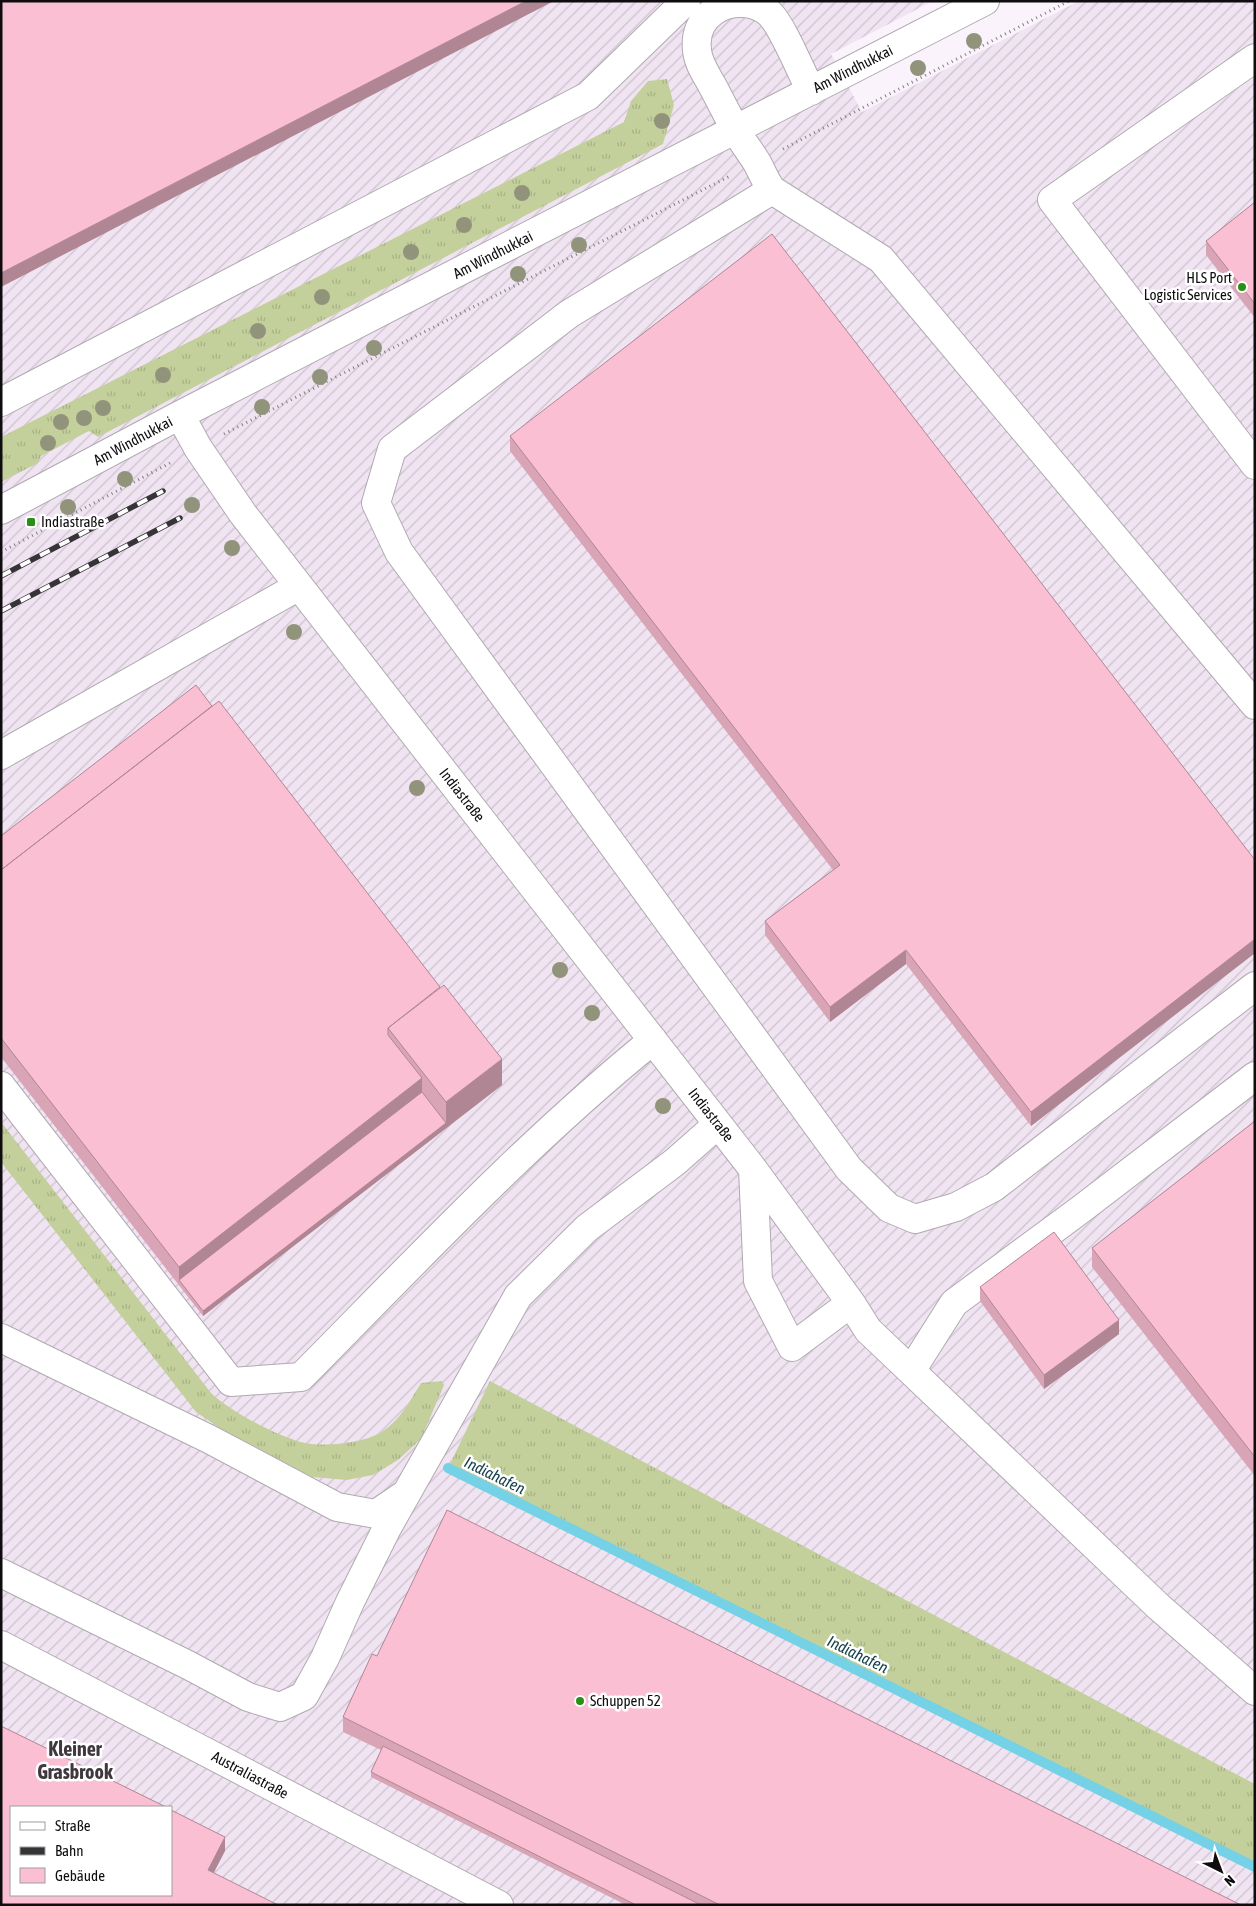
<svg xmlns="http://www.w3.org/2000/svg" width="1256" height="1906" font-family="'Asap Condensed',sans-serif">
  <style>
    .industrial { fill: url(#industrial-furrows); fill-rule: evenodd }
    .grass { fill: url(#grass-tufts) }
    .lines { fill: none; stroke-linecap: round; stroke-linejoin: round }
    .stream { stroke: #74d1e6; stroke-width: 10 }
    .minor-casing { stroke: #b0a9b1; stroke-width: 30 }
    .path { stroke: #827d83; stroke-width: 3; stroke-dasharray: 1 4; stroke-linecap: butt }
    .minor { stroke: #fff; stroke-width: 28 }
    .rail-casing { stroke: #373438; stroke-width: 5.5 }
    .rail { stroke: #fff; stroke-width: 4; stroke-dasharray: 11; stroke-linecap: butt }
    .tree { fill: #92937b }
    .wall { fill: #d8a4b6 }
    .shaded-wall { fill: #b08694 }
    .building { fill: #fbbfd4; stroke: #b08694 }
    .poi-dot { fill: #289114; stroke: #fff; stroke-width: 2 }
    .labels { text-anchor: middle; stroke-width: 5; stroke-linejoin: round; paint-order: stroke }
    .street-label { font-size: 15px; fill: #0e0c0f; stroke: #fff }
    .poi-label { font-size: 15px; fill: #0e0c0f; stroke: #fff; text-anchor: start }
    .water-label { font-size: 16px; font-style: italic; fill: #18434c; stroke: #fff }
    .district-label { font-size: 20px; font-weight: bold; fill: #3f393f; stroke: #fff }
  </style>
  <defs>
    <pattern id="industrial-furrows" width="10" height="10" patternUnits="userSpaceOnUse" patternTransform="scale(1.25)"><rect width="10" height="10" fill="#f0e4f2"/><path d="M-1 1l2-2M0 10L10 0M9 11l2-2" fill="none" stroke="#cdc2ce"/></pattern>
    <pattern id="grass-tufts" width="24" height="20" patternUnits="userSpaceOnUse" patternTransform="scale(1.25)"><rect width="24" height="20" fill="#c4d09c"/><path d="M3 7l-1-3M5 7V3M7 7l1-3M15 17l-1-3M17 17v-4M19 17l1-3" fill="none" stroke="#a7b185"/></pattern>
  </defs>
  <rect width="100%" height="100%" fill="#fbf3fc"/>
  <path class="industrial" d="M1,1H933L831,54L862,112L1079,1H1255V1784L490,1382L448,1468L1255,1862V1905H1ZM11,1807H171V1895H11Z"/>
  <path class="grass" d="M667,79L674,105L663,144L98,437L89,431L41,456L38,463L1,482V437L624,122L631,101L648,81Z
    M1,1122L211,1393C231,1412 279,1437 305,1443C326,1447 362,1443 380,1433C399,1422 410,1401 421,1383L442,1381L444,1385L421,1439L398,1460L373,1475L347,1480L312,1477L224,1431L196,1412L1,1162Z
    M490,1381L1255,1784V1862L448,1468Z"/>
  <g class="lines">
    <path class="stream" d="M448,1468L1255,1867"/>
    <defs>
      <path id="minor" d="M1255,58L1052,200L1255,465
        M811,91C801,72 783,27 770,14C755,0 730,0 714,11C701,20 695,34 697,50C698,63 706,74 712,85C720,100 727,114 735,129C741,140 749,150 756,161C762,171 765,181 772,190L881,259L1255,705
        M772,190L569,314L392,449L376,503L399,552L849,1169L889,1208L915,1219L956,1207L994,1187L1255,986
        M1,402L588,96L686,1
        M180,415L198,448L243,514L753,1169L758,1281L792,1347L851,1303L753,1169
        M1,510L180,415L985,1
        M1,755L299,586
        M1,1086L231,1382L301,1377C415,1262 526,1143 653,1040
        M851,1303L868,1330L1159,1607L1255,1691
        M1,1338L209,1439L337,1507L376,1514L404,1495
        M911,1371L954,1303L1080,1210L1255,1076
        M1,1573L188,1665L248,1697L280,1707L304,1696L325,1658L350,1602L387,1528L518,1296L587,1228L675,1162L718,1124
        M1,1645L499,1905"/>
    </defs>
    <use href="#minor" class="minor-casing"/>
    <path class="path" d="M783,149L1069,1
      M224,434L730,176
      M1,552L172,462"/>
    <use href="#minor" class="minor"/>
    <defs>
      <path id="rail" d="M1,576L163,491
        M1,611L180,518"/>
    </defs>
    <use href="#rail" class="rail-casing"/>
    <use href="#rail" class="rail"/>
  </g>
  <g class="tree">
    <circle cx="974" cy="41" r="8"/>
    <circle cx="918" cy="68" r="8"/>
    <circle cx="662" cy="121" r="8"/>
    <circle cx="522" cy="193" r="8"/>
    <circle cx="464" cy="225" r="8"/>
    <circle cx="579" cy="245" r="8"/>
    <circle cx="411" cy="252" r="8"/>
    <circle cx="518" cy="274" r="8"/>
    <circle cx="322" cy="297" r="8"/>
    <circle cx="258" cy="331" r="8"/>
    <circle cx="374" cy="348" r="8"/>
    <circle cx="163" cy="375" r="8"/>
    <circle cx="320" cy="377" r="8"/>
    <circle cx="262" cy="407" r="8"/>
    <circle cx="103" cy="408" r="8"/>
    <circle cx="84" cy="418" r="8"/>
    <circle cx="61" cy="422" r="8"/>
    <circle cx="48" cy="443" r="8"/>
    <circle cx="125" cy="479" r="8"/>
    <circle cx="192" cy="505" r="8"/>
    <circle cx="68" cy="507" r="8"/>
    <circle cx="232" cy="548" r="8"/>
    <circle cx="294" cy="632" r="8"/>
    <circle cx="417" cy="788" r="8"/>
    <circle cx="560" cy="970" r="8"/>
    <circle cx="592" cy="1013" r="8"/>
    <circle cx="663" cy="1106" r="8"/>
  </g>
  <path class="wall" d="M1255,202V318L1206,255V241Z
    M510,436L1255,860V953L1031,1126L906,964L830,1022L765,935V921L833,870L510,451Z
    M1,836L502,1085L203,1316L1,1057Z
    M1255,1121V1476L1092,1267V1248Z
    M980,1287L1119,1334L1044,1389L980,1301Z
    M377,1656L1241,1905H626L371,1777V1772L381,1750L343,1732V1717Z"/>
  <path class="shaded-wall" d="M526,1H554L1,287V273Z
    M1255,939V953L1031,1126V1112Z
    M906,950V964L830,1022V1007Z
    M502,1059V1085L203,1316V1311L446,1123V1102Z
    M422,1078V1097L179,1280V1267Z
    M1119,1320V1334L1044,1389V1375Z
    M225,1837V1851L208,1884V1870Z"/>
  <path class="building" d="M1,1H526L1,273Z
    M1255,202V304L1206,241Z
    M772,234L1255,860V939L1031,1112L906,950L830,1007L765,921L840,865L510,436Z
    M196,685L212,706L1,870V836Z
    M219,701L440,987L388,1028V1035L422,1078L179,1267L1,1038V870Z
    M444,985L502,1059L446,1102L388,1028Z
    M422,1092L446,1123L203,1311L179,1280Z
    M1255,1121V1457L1092,1248Z
    M1054,1232L1119,1320L1044,1375L980,1287Z
    M447,1510L1241,1905H720L343,1717L372,1654L377,1656Z
    M1,1726L166,1807H11V1895H171V1810L225,1837L208,1870L278,1905H1Z
    M383,1746L701,1905H636L371,1772Z"/>
  <g class="poi-dot">
    <circle cx="1242" cy="287" r="5"/>
    <rect x="26" y="517" width="10" height="10" rx="2.5"/>
    <circle cx="580" cy="1701" r="5"/>
  </g>
  <g class="labels">
    <g class="street-label">
      <text transform="translate(853 69) rotate(-27)" y="5">Am Windhukkai</text>
      <text transform="translate(493 255) rotate(-27)" y="5">Am Windhukkai</text>
      <text transform="translate(133 441) rotate(-28)" y="5">Am Windhukkai</text>
      <text transform="translate(462 795) rotate(52)" y="5">Indiastraße</text>
      <text transform="translate(711 1115) rotate(52)" y="5">Indiastraße</text>
      <text transform="translate(250 1775) rotate(28)" y="5">Australiastraße</text>
    </g>
    <g class="poi-label">
      <text x="1232" y="283" text-anchor="end">HLS Port<tspan x="1232" dy="17">Logistic Services</tspan></text>
      <text x="41" y="527">Indiastraße</text>
      <text x="590" y="1706">Schuppen 52</text>
    </g>
    <g class="water-label">
      <text transform="translate(495 1475) rotate(26)" y="6">Indiahafen</text>
      <text transform="translate(858 1654) rotate(26)" y="6">Indiahafen</text>
    </g>
    <g class="district-label">
      <text x="75" y="1756">Kleiner<tspan x="75" dy="23">Grasbrook</tspan></text>
    </g>
  </g>
  <rect width="1256" height="1906" fill="none" stroke="#0e0c0f" stroke-width="5"/>
  <rect x="10" y="1806" width="162" height="90" fill="#ffffff" stroke="#9f9e9f"/>
  <rect x="20" y="1822" width="25" height="8" fill="#ffffff" stroke="#9f9e9f"/>
  <text x="55" y="1831" font-size="15" fill="#0e0c0f">Straße</text>
  <rect x="20" y="1847" width="25" height="8" fill="#373438" stroke="#9f9e9f"/>
  <text x="55" y="1856" font-size="15" fill="#0e0c0f">Bahn</text>
  <rect x="20" y="1868" width="25" height="15" fill="#fbbfd4" stroke="#9f9e9f"/>
  <text x="55" y="1881" font-size="15" fill="#0e0c0f">Gebäude</text>
  <g transform="translate(1221 1871) rotate(138)" stroke="#ffffff" stroke-width="4" paint-order="stroke">
  <path d="M0-4L9 19L0 12L-9 19Z" fill="#0e0c0f"/>
  <text y="-8" font-size="14" font-weight="bold" text-anchor="middle" fill="#0e0c0f">N</text>
  </g>
</svg>
